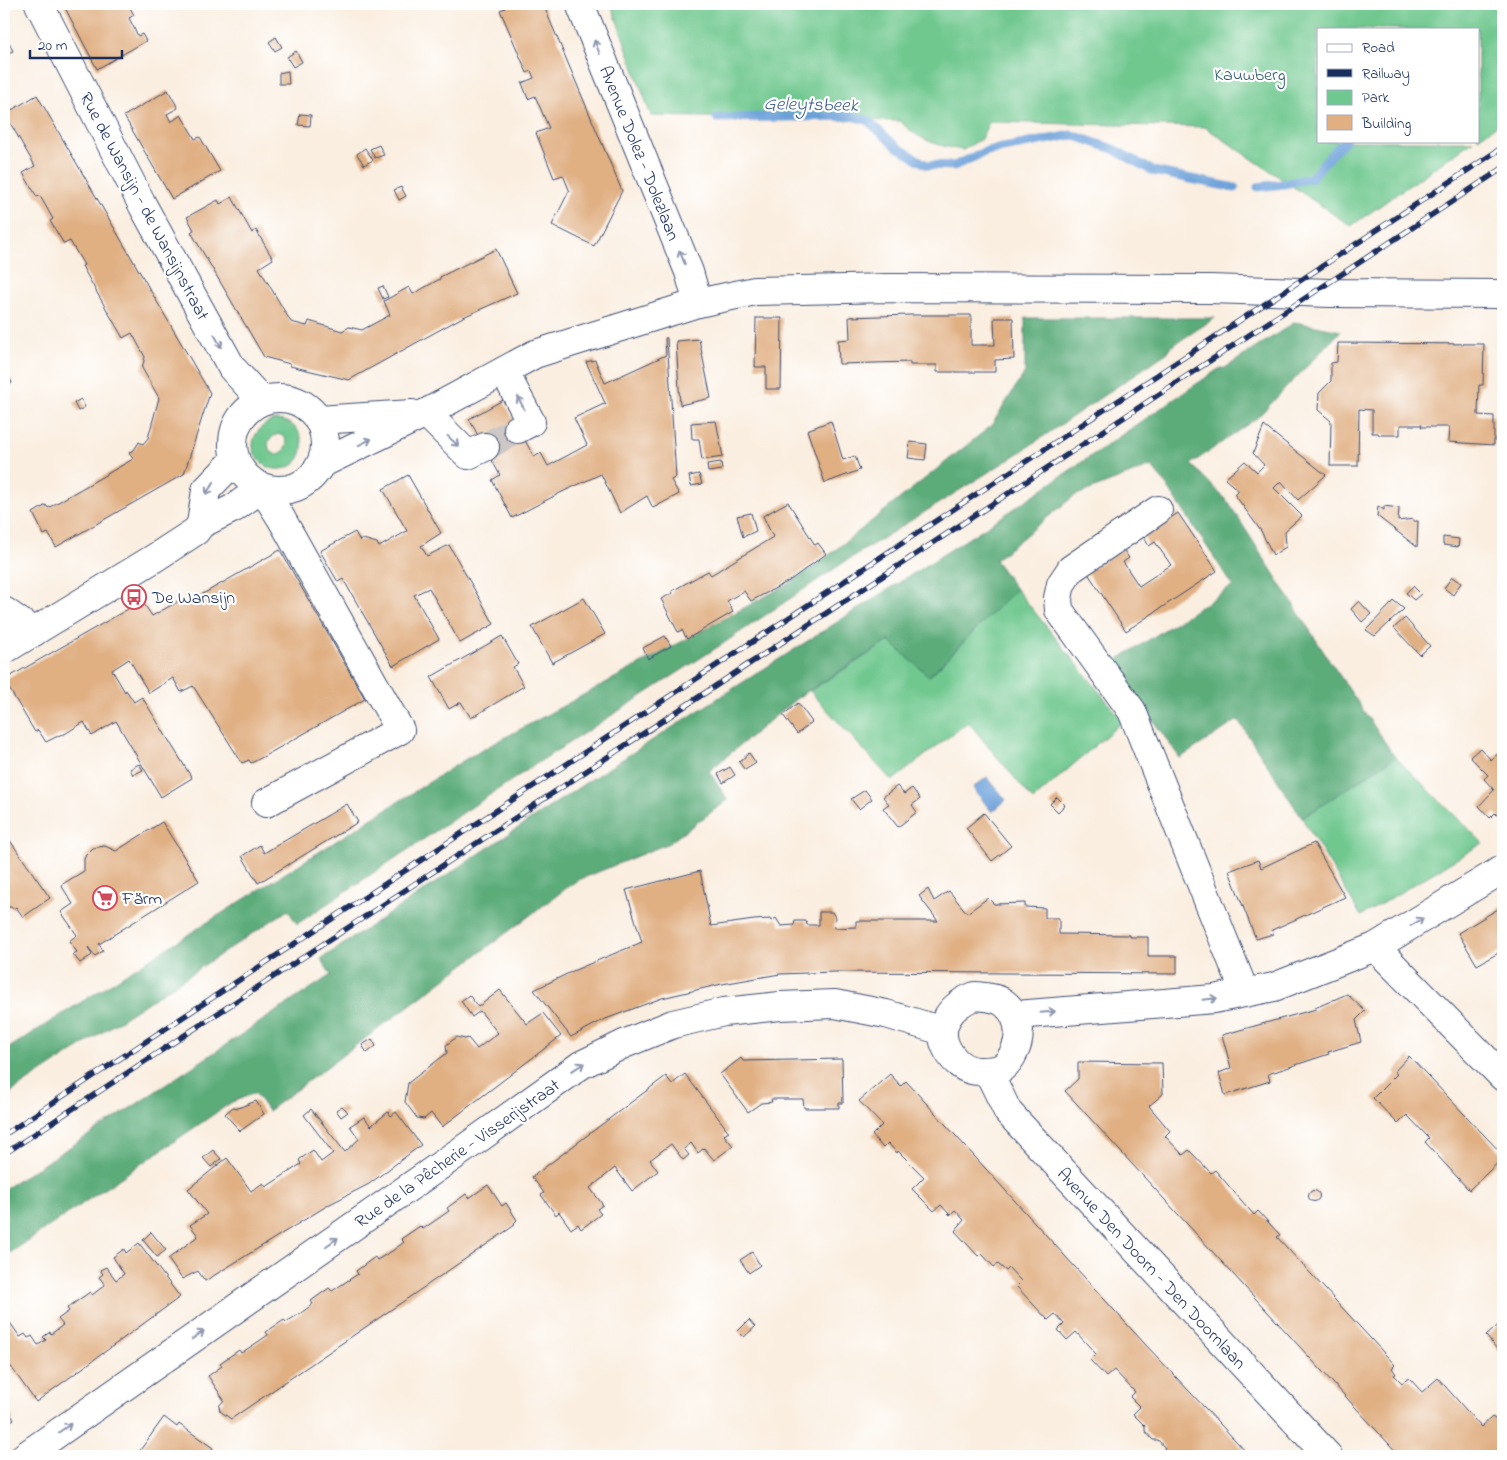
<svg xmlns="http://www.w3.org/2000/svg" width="1507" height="1460" font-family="'Indie Flower',sans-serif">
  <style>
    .green { fill: #6fc88f; stroke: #457c76; fill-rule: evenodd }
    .forest { fill: #5bac7a; stroke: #3b6e6c }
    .water { fill: #6ca0d9; stroke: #44689c }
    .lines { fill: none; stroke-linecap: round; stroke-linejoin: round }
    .stream { stroke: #6ca0d9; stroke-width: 9 }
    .building { fill: #e0af82 }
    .minor-tunnel { stroke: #cdc8c6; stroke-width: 28; stroke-dasharray: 28 14; stroke-linecap: butt }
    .minor-casing { stroke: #3c4c72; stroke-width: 30 }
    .major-casing { stroke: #3c4c72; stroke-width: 30 }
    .minor { stroke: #fff; stroke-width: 28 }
    .major { stroke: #fff; stroke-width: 28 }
    .rail-casing { stroke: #1b2f5e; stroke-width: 5.5 }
    .rail { stroke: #fff; stroke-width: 4; stroke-dasharray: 11; stroke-linecap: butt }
    .oneway { stroke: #8d97ae }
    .labels { text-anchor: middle; stroke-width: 4.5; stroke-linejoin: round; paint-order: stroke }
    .park-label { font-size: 18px; fill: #345d6d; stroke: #fff }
    .street-label { font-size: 18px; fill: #1b2f5e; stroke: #fff }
    .poi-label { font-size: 18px; fill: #1b2f5e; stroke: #fff; text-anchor: start }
    .water-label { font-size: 19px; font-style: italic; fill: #3b5c8f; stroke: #fff }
  </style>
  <rect width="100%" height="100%" fill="#fff"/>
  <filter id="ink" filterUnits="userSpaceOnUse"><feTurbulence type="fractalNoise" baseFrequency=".02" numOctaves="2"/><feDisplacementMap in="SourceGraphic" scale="10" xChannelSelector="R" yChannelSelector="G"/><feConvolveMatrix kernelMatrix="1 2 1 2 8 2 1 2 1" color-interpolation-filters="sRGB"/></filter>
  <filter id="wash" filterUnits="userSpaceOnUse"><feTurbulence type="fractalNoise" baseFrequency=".0096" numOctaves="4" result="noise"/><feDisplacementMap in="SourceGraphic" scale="20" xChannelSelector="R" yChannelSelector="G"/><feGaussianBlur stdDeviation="1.12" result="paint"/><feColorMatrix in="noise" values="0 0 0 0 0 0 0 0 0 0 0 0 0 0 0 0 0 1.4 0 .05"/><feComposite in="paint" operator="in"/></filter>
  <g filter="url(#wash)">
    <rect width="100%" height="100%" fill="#faeee0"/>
    <path class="green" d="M616,4H1503V121L1478,138V29H1318V141H1473L1351,226L1205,127L989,122L981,139L963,150C938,146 918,140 900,121L651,116L612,7Z
      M275,420C312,420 310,471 277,469C271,469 265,466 260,461C245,446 256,425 275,420ZM278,434L285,437L287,445L283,452L276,455L269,450L268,443L272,437Z
      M1016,589L1123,721L1033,800L968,722L892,781L810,691L889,641L930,676Z
      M1395,757L1483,843L1361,916L1302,818Z"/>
    <path class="forest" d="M1025,318H1215L1169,348L1168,352L1016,455L843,563L724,643L530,768L297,924L288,910L4,1097V1051L469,757L788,584L819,563L991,426L1025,372Z
      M1295,322L1341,331L1258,417L1191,464L1228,502L1325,654L1395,757L1302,818L1238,720L1180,758L1143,707L1114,662L1233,586L1165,483L1151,466L1074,496L995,560L1016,589L929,676L889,641L797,698L709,771L728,800L669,843L576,881L268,1111L255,1093L232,1102L4,1257V1189L114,1119L331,975L321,959L593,778L997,520L1217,370L1225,368Z"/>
    <path class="water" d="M987,777L1006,800L992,812L973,788Z"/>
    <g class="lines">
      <path class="stream" d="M717,118L851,116L867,120L897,147L927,165L954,166L987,151L1072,135L1113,149L1153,171L1235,188
        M1258,187L1284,184L1311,178L1332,153L1345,141"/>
    </g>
    <g id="blocks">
      <path class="building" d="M63,4H128L134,15L129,18L138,36L142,34L146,41L97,69Z
        M503,4H543L622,191L594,246L552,225L569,191L570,192L563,175L554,178L536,133L549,128L535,96L528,99L522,83L534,78L531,71L527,73L500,10L505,8Z
        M4,32L13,51L4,55Z
        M276,37L282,47L275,51L269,42Z
        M296,51L302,62L293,67L287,57Z
        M288,71L289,84H279V73Z
        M168,90L178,108L167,114L171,122L181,115L195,139L200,137L220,171L172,199L124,116Z
        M37,95L210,393L184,474L56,547L48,533L44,535L33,513L46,505L48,508L133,459L129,452L134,450L139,442L143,444L148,438L159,398L142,368L145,357L132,333L123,338L96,291L82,266L84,265L70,241L64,244L50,221L53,219L40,196L37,197L23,173L35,166L5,114Z
        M300,114L311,115L310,126L298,125Z
        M379,145L384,155L375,158L370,149Z
        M365,148L373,160L364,165L357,154Z
        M401,187L406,196L399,200L394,190Z
        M232,197L252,233L256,230L273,259L259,268L291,322L307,326L309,321L342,331L349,327L362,330L390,315L384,301L409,287L413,294L440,279V277L496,249L517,293L461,318L349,380L290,366V364L264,357L191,232L194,230L187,217L218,200L220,204Z
        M383,286L388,297L383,299L378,288Z
        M910,315H971V345H995L994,318H1013L1014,359L995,360V372H937V365H910V362L839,364L838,340L850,339L849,317Z
        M756,318H782L781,389H766V367H755Z
        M665,338H667L676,477L671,480L679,494L653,508L647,496L620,513L601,474L562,492L512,518L492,480L500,475L469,419L503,400L534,457L541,453L548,466L587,445L574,418L604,404L606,405L586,362L595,360L605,383L666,355Z
        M699,339L711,398L680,405L676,341Z
        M1338,343L1484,344L1483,385H1479L1478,415L1494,416V445L1448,442L1449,427H1421L1422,425H1400V435H1379L1378,433H1372V410L1359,409L1358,466H1330L1331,421L1318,410L1319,393L1331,381V363L1337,362Z
        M8,374L12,383L4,388V377Z
        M81,399L85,407L78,411L74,403Z
        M716,421L723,457L702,460L699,439H692L691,423Z
        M831,421L843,460L855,456L860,470L825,483L807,430Z
        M1264,426L1326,475L1298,500L1281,481L1274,488L1302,516L1285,531L1286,547L1273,555L1261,531L1235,495L1239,491L1225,479L1245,461L1257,472L1264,465L1253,453Z
        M910,442L927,444L925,460L908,458Z
        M721,462L722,470L708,472L707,464Z
        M699,474L702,484L691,486L689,476Z
        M408,475L441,533L421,546L427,556L449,545L494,624L460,643L429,588L414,595L439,639L393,666L343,579L338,582L320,551L355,532L360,541L363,539L377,543L379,547L407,531L383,489Z
        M788,502L815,545L818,543L826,554L789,581L751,601L744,591L727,601L733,612L687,639L682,630L678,632L661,599L673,593L672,591L708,571L711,575L773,537L763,516Z
        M1378,506L1384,510V506L1399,508L1398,521L1413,519V521H1418L1417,547L1377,516Z
        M751,513L756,531L743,537L737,516Z
        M1178,513L1217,571L1126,631L1087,572L1123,549L1129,558L1123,562L1139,586L1171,565L1155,542L1149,546L1143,536Z
        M1443,537L1459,539L1458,547L1443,545Z
        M280,550L365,699L261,758L251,763L249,760L242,763L193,686L181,692L173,678L149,693L129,659L112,670L125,692L126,690L134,702L142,697L192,778L161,797L116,721L92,736L84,722L63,735L62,734L46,742L38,730L35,732L4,680L142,601L152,616L184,598L187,603Z
        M1452,577L1461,583L1453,595L1444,588Z
        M1413,586L1421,594L1414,600L1406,593Z
        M584,598L605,634L552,663L532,627Z
        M1359,601L1371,614L1362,622L1351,609Z
        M1394,601L1404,609L1375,636L1366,630Z
        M1405,618L1430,646L1420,655L1394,628Z
        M502,636L518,664L513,667L524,686L471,718L461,702L449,709L431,677Z
        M665,636L671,646L648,659L643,648Z
        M798,703L812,722L797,734L783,715Z
        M1480,748L1491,760L1503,749V821L1495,813L1490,818L1479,806L1494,790L1484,779L1488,775L1470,757Z
        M749,753L756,763L745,770L739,762Z
        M139,764L143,770L133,775L130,769Z
        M730,767L735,775L723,783L718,774Z
        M897,786L904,794L912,788L920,799L912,805L917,812L898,827L883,808L889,804L883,797Z
        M865,790L872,799L859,809L851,799Z
        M1057,797L1065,805L1058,812L1050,804Z
        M347,804L358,822L258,883L242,856L260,845L264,853Z
        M984,813L1011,846L992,861L966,828Z
        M162,822L199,881L99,944L103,951L95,956L88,947L92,955L80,963L73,954L77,952L69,941L77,935L61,912L73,904L61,885L84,871V859L86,855L93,848L105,846L116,851Z
        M4,832L50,898L23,917L16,907L13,909L11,907H4Z
        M1314,843L1345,897L1272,930L1273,934L1256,939L1229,871L1258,860L1261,868Z
        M700,871L711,926L754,920L770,919L771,921L776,918L781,926L794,925L795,921H806L807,925H819V912H832L835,917L834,928L856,927V921H938L919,896L928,889L934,901L949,891L967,913L988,898L994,904L1025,903V907L1045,908V918H1059V934L1130,935V937H1148V956H1177V974L834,972L780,974L722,984L662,998L603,1020L571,1037L534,990L575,970L642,942L626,890Z
        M1503,906V953L1502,951L1477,965L1458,933Z
        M500,990L527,1024L543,1013L561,1036L442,1127L431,1113L424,1119L417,1118L405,1102L408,1083L447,1053L446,1045L457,1037L465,1039L468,1038L477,1049L498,1033L480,1011L472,1017L461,1001L469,995L478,1007Z
        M1347,994L1365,1011L1356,1020L1361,1042L1328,1052L1329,1054L1268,1074L1270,1081L1225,1095L1219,1073L1231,1068L1222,1035L1316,1009L1315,1008Z
        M372,1039L376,1046L367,1053L362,1045Z
        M1409,1056L1503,1155V1158L1469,1190L1425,1142L1429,1138L1407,1115L1398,1124L1373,1098L1397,1074L1394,1072Z
        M741,1058L743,1061L842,1059L843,1103H839V1108H804L803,1099H771L772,1102L761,1103L748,1112L720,1074Z
        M1078,1062L1162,1063L1163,1094L1149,1106L1170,1131L1165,1136L1183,1155L1189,1150L1211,1173L1215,1170L1254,1215L1258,1211L1280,1235L1277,1237L1395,1365L1392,1368L1396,1374L1394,1375L1402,1383L1409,1378L1422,1392L1438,1378L1481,1427L1492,1417L1503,1423V1456H1400L1065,1091L1078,1079Z
        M685,1074L729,1132L724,1135L733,1146L714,1160L704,1148L698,1153L691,1143L684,1149L689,1155L683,1160L671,1144L650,1160L658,1171L632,1191L615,1168L590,1188L603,1205L597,1209L601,1214L581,1229L578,1224L571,1229L559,1212L556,1215L541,1195L544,1193L532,1177L666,1076L672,1084Z
        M890,1074L901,1086L906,1081L1144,1343L1250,1456H1161L1165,1452L1163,1450L1165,1448L1158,1440H1153L1145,1431V1426L1133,1414L1140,1407L1130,1397L1135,1392L1114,1370L1106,1377L1090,1360L1096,1354L1076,1332L1067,1340L1058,1330L1064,1324L1055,1314L1048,1320L1016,1286L1021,1281L1009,1268L1006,1271L998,1264L994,1267L981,1253L978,1256L955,1231L964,1220L955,1210L950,1215L941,1205L934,1211L912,1189L924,1177L898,1151L897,1153L888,1143L883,1148L872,1135L882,1125L859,1101Z
        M256,1101L264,1114L240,1131L225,1114L233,1107L238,1108Z
        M342,1106L348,1112L341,1117L336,1110Z
        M311,1109L345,1152L359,1139L350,1126L364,1117L371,1126L388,1112L391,1116L396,1112L421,1145L369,1184L330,1204L205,1281L198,1271L182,1279L168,1259L198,1236L190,1225L207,1214L188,1189L227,1158L251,1191L263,1183L266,1187L301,1164L299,1160L313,1150L321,1162L333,1153L304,1115Z
        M213,1150L221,1159L211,1167L203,1158Z
        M488,1185L502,1206L506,1203L517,1220L514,1223L515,1225L231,1419L220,1411L219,1406L224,1400L208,1376L222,1366L220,1363L239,1350L241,1353L255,1344L268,1335L266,1332L284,1320L286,1322L301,1313L313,1304L311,1301L329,1288L332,1291L358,1274L356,1271L375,1257L377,1260L392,1251L404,1242L401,1239L420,1226L423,1229L449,1211L447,1208L466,1194L469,1198Z
        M1308.5 1196a5.5 5.5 0 1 1 11 0a5.5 5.5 0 1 1-11 0Z
        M151,1232L166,1250L157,1257L143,1240Z
        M139,1243L180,1297L36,1402L4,1357V1314L20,1337L25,1334L28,1338L32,1336L38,1345L46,1340L43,1337L50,1332L51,1334L63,1325L58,1319L69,1311L67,1308L90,1292L92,1295L105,1285L99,1277L103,1274L100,1270L106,1267L116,1280L124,1274L113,1257L124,1249L126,1253Z
        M752,1252L760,1265L749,1273L740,1260Z
        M749,1320L755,1327L744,1337L738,1331Z
        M1503,1321V1356L1486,1336Z
        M4,1406L14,1419L4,1426Z
        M164,1417L177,1427L179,1424L213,1448L211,1452L217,1456H136Z"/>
    </g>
  </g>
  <g filter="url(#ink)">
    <use href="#blocks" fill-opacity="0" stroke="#3c4c72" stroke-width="1"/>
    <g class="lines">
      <path class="minor-tunnel" d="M485,447L518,429"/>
      <defs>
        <path id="minor" d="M39,4L143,206L232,368L262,401
          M580,4L689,272L698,303
          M504,371L531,422L518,429
          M426,413L468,455L485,447
          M262,488L281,518L400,730L266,803
          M1158,510L1071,569L1061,584L1058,598L1059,610L1132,711L1245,993
          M4,611L34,632
          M1375,947L1503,1077
          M975,996C984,997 993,997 1001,1001C1019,1012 1023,1035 1014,1052C1012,1057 1007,1064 1003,1067C997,1071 987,1071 980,1071C965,1071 954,1062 947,1049C934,1025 953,1004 975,996Z
          M1019,1031L1016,1015L1214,999L1274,987L1375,947L1503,869
          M988,1071L1008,1112L1328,1456
          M25,1456L478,1139L581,1065L624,1044L673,1024L724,1012L780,1006L835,1004L886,1014L943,1031"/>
        <path id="major" d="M233 444a46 46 0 1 1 92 0a46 46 0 1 1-92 0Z
          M318,420L412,414
          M321,464L426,413L535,354L698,303L755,291L889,288L1210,289L1330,293L1503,294
          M201,524L206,490L235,460
          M4,650L153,559L196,531L201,524L234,508L262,488"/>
      </defs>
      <use href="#minor" class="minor-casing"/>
      <use href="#major" class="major-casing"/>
      <use href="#minor" class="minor"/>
      <use href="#major" class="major"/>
      <defs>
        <path id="rail" d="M4,1135L1503,147
          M4,1154L1503,168"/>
      </defs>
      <use href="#rail" class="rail-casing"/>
      <use href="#rail" class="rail"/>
    </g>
    <defs><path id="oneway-shaft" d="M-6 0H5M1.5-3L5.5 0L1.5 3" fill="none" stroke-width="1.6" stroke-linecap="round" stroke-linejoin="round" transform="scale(1.25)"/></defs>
    <g class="oneway">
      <use href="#oneway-shaft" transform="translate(597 47) rotate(-111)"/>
      <use href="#oneway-shaft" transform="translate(682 257) rotate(-112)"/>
      <use href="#oneway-shaft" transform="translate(218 341) rotate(61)"/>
      <use href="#oneway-shaft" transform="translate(521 403) rotate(-118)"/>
      <use href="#oneway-shaft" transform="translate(453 441) rotate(43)"/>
      <use href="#oneway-shaft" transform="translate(365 442) rotate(-26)"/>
      <use href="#oneway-shaft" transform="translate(210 488) rotate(124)"/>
      <use href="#oneway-shaft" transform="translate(1417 922) rotate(-31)"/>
      <use href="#oneway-shaft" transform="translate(1210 999) rotate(-6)"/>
      <use href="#oneway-shaft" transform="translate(1048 1012) rotate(-5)"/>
      <use href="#oneway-shaft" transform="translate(578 1067) rotate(-33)"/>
      <use href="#oneway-shaft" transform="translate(332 1242) rotate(-35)"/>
      <use href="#oneway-shaft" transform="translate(198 1335) rotate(-35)"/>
      <use href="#oneway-shaft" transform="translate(65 1428) rotate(-35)"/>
    </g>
  </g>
  <defs>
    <symbol id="bus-ring" viewBox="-11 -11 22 22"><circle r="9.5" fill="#fff" stroke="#d1495b" stroke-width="1.5"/><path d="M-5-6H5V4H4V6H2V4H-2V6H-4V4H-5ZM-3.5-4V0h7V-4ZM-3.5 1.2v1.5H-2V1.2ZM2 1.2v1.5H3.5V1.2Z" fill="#d1495b"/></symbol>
    <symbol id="supermarket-ring" viewBox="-11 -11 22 22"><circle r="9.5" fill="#fff" stroke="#d1495b" stroke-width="1.5"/><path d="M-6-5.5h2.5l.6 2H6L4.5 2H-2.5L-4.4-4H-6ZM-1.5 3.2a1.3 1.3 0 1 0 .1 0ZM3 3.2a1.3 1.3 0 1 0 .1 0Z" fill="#d1495b"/></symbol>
  </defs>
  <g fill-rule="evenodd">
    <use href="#bus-ring" x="120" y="583" width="28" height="28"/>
    <use href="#supermarket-ring" x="91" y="884" width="28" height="28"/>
  </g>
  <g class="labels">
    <g class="park-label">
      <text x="1250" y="80">Kauwberg</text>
    </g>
    <g class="street-label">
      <text transform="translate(640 153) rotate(68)" y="6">Avenue Dolez - Dolezlaan</text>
      <text transform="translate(145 206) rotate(62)" y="6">Rue de Wansijn - de Wansijnstraat</text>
      <text transform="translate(457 1153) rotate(-35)" y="6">Rue de la Pêcherie - Visserijstraat</text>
      <text transform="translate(1152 1268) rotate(47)" y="6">Avenue Den Doorn - Den Doornlaan</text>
    </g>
    <g class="poi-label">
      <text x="152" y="603">De Wansijn</text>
      <text x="122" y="904">Färm</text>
    </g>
    <g class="water-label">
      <text transform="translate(811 103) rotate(1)" y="7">Geleytsbeek</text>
    </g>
  </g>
  <rect width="1507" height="1460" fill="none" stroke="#fff" stroke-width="20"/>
  <rect x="1317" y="28" width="162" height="115" fill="#ffffff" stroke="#a4acbf"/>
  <rect x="1327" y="44" width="25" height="8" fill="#ffffff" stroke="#a4acbf"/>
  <text x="1362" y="52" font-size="15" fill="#1b2f5e">Road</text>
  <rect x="1327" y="69" width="25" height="8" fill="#1b2f5e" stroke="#a4acbf"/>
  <text x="1362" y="78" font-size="15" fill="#1b2f5e">Railway</text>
  <rect x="1327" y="90" width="25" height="15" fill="#6fc88f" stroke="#a4acbf"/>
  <text x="1362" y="102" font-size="15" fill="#1b2f5e">Park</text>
  <rect x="1327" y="115" width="25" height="15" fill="#e0af82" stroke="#a4acbf"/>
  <text x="1362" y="128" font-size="15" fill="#1b2f5e">Building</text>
  <path d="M30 50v8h92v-8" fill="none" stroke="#1b2f5e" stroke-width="2.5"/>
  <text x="38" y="50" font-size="15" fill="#1b2f5e" stroke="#ffffff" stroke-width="4" paint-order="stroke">20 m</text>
</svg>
